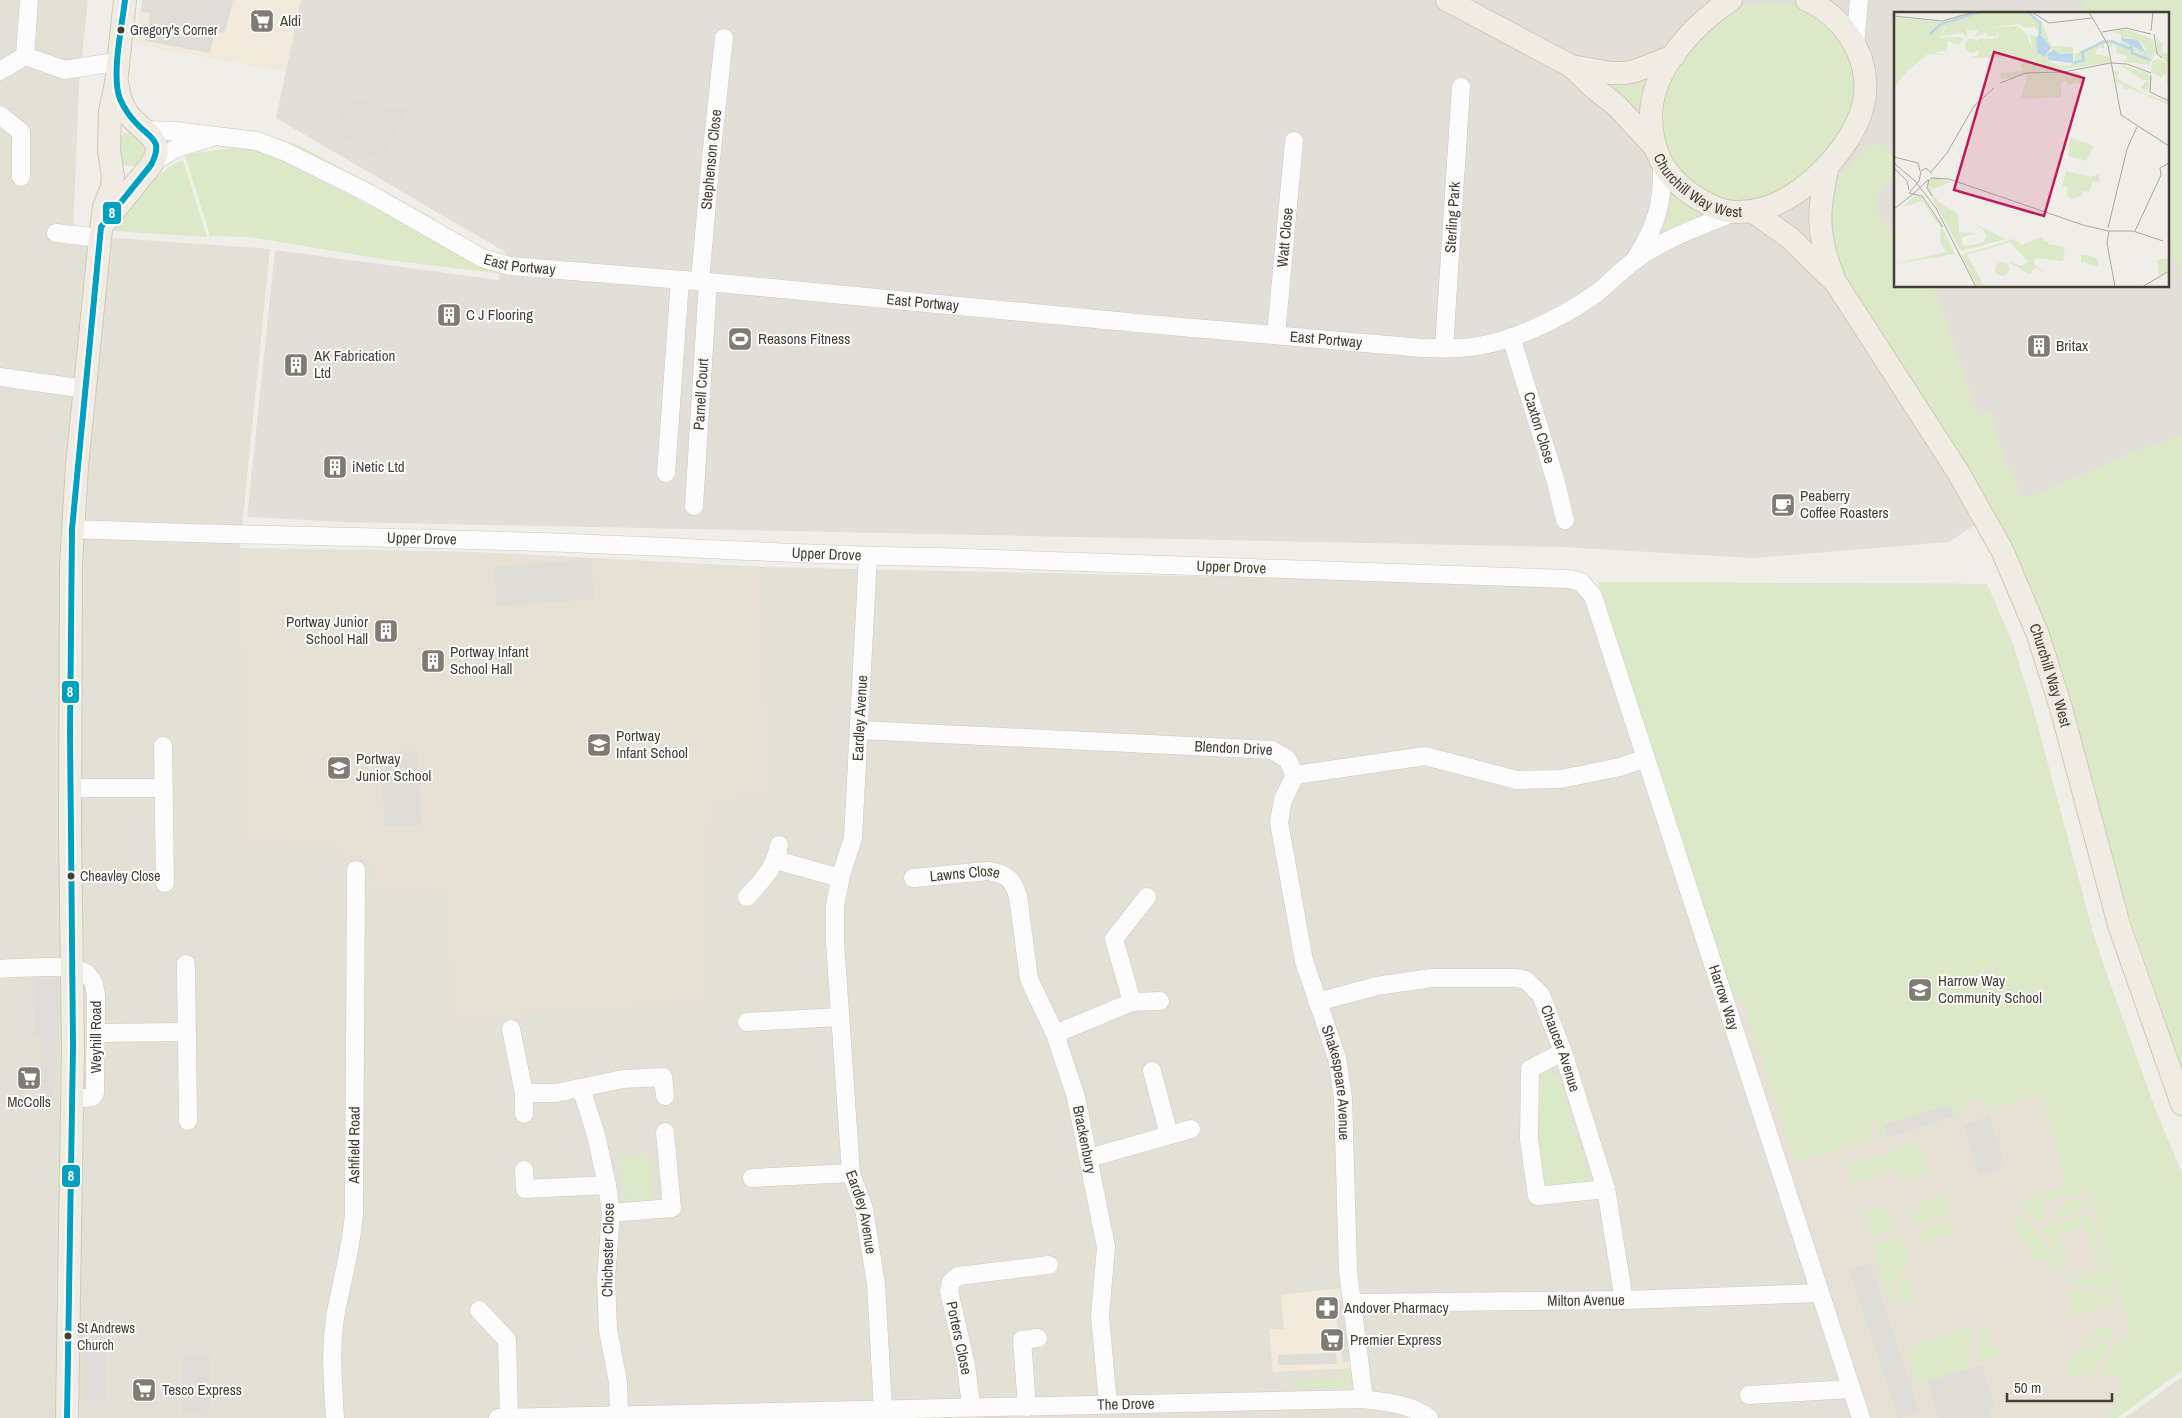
<svg xmlns="http://www.w3.org/2000/svg" width="2182" height="1418" font-family="'Archivo Narrow',sans-serif">
  <style>
    .residential { fill: #e3e0d6 }
    .commercial { fill: #f1eadb }
    .industrial { fill: #e2dfd9 }
    .education { fill: #e6e1d4 }
    .green { fill: #dbe9c9 }
    .parking { fill: #deddd8 }
    .lines { fill: none; stroke-linecap: round; stroke-linejoin: round }
    .minor-casing { stroke: #cbcac4; stroke-width: 19 }
    .major-casing { stroke: #d0cab6; stroke-width: 24 }
    .minor { stroke: #fdfcfc; stroke-width: 18 }
    .major { stroke: #f0ece3; stroke-width: 22 }
    .bus-1-casing { stroke: #fff; stroke-width: 10 }
    .bus-1 { stroke: #00a0c3; stroke-width: 6 }
    .bus-dot { fill: #443f35; stroke: #fff; stroke-width: 2 }
    .labels { text-anchor: middle; stroke-width: 4; stroke-linejoin: round; paint-order: stroke }
    .bus-label { font-size: 14px; fill: #443f35; stroke: #fff; text-anchor: start }
    .poi-label { font-size: 15px; fill: #443f35; stroke: #fff; text-anchor: start }
    .street-label { font-size: 15px; fill: #443f35; stroke: #fff }
    .inset-river { fill: none; stroke: #bad6ec; stroke-width: 2.5 }
    .inset-road { fill: none; stroke: #aba8a0; stroke-width: 1 }
    .view { fill: #c2185b; fill-opacity: 0.15; stroke: #c2185b; stroke-width: 2.5 }
    .inset-edge { fill: none; stroke: #443f35; stroke-width: 2.5 }
    .line-badge { stroke: #fff; stroke-width: 2 }
    .badge-label { font-size: 14px; text-anchor: middle; font-weight: bold; fill: #fff }
  </style>
  <rect width="100%" height="100%" fill="#efeee8"/>
  <path class="residential" d="M0,0H88L79,84L73,235L270,249L240,548L473,552L760,567L1569,584L1585,595L1854,1418H0Z
    M2182,1377V1418H2125L2161,1392Z"/>
  <path class="commercial" d="M141,0H301L285,72L136,44Z
    M1342,1288L1355,1368L1273,1372L1269,1329H1284L1281,1295Z"/>
  <path class="industrial" d="M301,0H2110L2114,14H1896V286H2168V192L2182,237V445L2045,500L2004,506L1949,542L1753,558L1562,547L344,522L247,517L275,250L498,280L505,252L276,118Z"/>
  <path class="education" d="M240,548L473,552L760,567L769,790L710,804L706,1000L454,1018L446,888L368,889L376,870L373,862L365,857L356,854L349,856L346,860L331,843L247,838Z
    M1598,582L1987,584L2013,644L2035,716L2093,933L2108,978L2156,1111L2182,1174V1370L2117,1418H1869Z"/>
  <path class="green" d="M2081,0H2182V279L2168,235V14H2086Z
    M1769,2L1793,5L1809,10L1841,37L1855,72L1854,103L1841,133L1796,185L1754,202H1727L1701,191L1670,160L1660,130L1663,94L1676,70L1685,59L1722,20L1743,7Z
    M1651,76L1643,119L1599,79Z
    M180,123L257,131L300,146L435,219L431,220L311,155Z
    M133,131L151,143L137,167L125,165L120,160L119,138L125,133Z
    M1868,145H1884L1896,152V172L1877,197L1879,216L1889,231L1896,230V286H1934L1978,415L1990,412L2007,468H2012L2020,498L2039,494L2134,452L2182,435V1069L2128,912L2059,663L2016,556L1878,330L1834,254L1829,210L1839,178Z
    M235,147L268,153L287,161L470,259L527,274L534,278L389,260L249,237L210,236L185,155Z
    M183,160L207,237L115,231V229C130,201 153,174 183,160Z
    M1670,191L1704,214L1679,225L1661,237L1659,234C1669,221 1671,207 1670,191Z
    M1598,582L1987,584L2013,644L2035,716L2093,933L2108,978L2156,1111L2182,1174V1370L2117,1418H2108L2121,1390L2116,1372L2097,1377L2118,1339L2133,1333L2087,1187L2082,1189L2084,1197H2060L2057,1188L2068,1185L2041,1094L1989,1109L1985,1097L1964,1104L1966,1112L1954,1116L1950,1104L1883,1125L1887,1138L1877,1141L1879,1118L1873,1120L1869,1144L1863,1146L1861,1142L1796,1163L1742,998L1732,1002Z
    M1546,1070L1559,1076L1591,1182L1542,1186L1536,1135L1535,1085Z
    M1920,1142L1930,1172L1902,1181L1897,1169L1852,1184L1846,1167Z
    M649,1154L653,1200L628,1202L616,1156Z
    M2054,1189L2057,1198L2043,1203L2046,1217L2038,1226L2020,1201Z
    M1946,1194L1951,1211L1914,1224L1910,1213L1922,1209L1920,1202Z
    M2086,1200L2088,1210L2061,1217L2053,1216L2059,1211L2058,1208L2062,1206L2064,1201Z
    M1886,1206L1896,1229L1873,1236L1866,1213Z
    M2090,1214L2116,1294L2065,1281L2064,1276L2068,1275L2070,1280L2100,1271L2085,1227L2058,1235L2068,1267L2061,1269L2053,1246L2043,1231L2052,1220L2061,1222Z
    M2021,1215L2049,1248L2056,1271L2051,1272L2046,1258L2033,1262L2028,1244L2023,1245L2014,1218Z
    M1949,1219L1954,1235C1939,1235 1936,1239 1922,1244L1918,1230Z
    M1903,1236L1909,1254L1889,1300L1872,1245Z
    M1905,1277L1911,1280L1913,1286L1910,1287L1914,1300L1905,1303L1904,1300L1893,1303Z
    M2067,1287L2118,1299L2119,1301L2102,1306L2103,1309L2073,1316Z
    M1976,1325L1968,1362L1970,1368L1922,1383L1916,1382L1906,1351L1908,1348Z
    M1987,1325L1994,1349L2000,1348L2002,1354L1978,1361L1977,1352L1983,1326Z
    M2109,1325L2112,1336L2083,1345L2081,1339L2095,1335L2093,1330Z
    M2112,1340L2093,1372L2072,1379L2067,1361L2072,1353Z
    M1342,1369L1348,1370C1352,1376 1353,1382 1347,1387L1297,1390L1294,1386L1299,1379H1341Z"/>
  <path class="parking" d="M142,0H233L225,33L215,31L210,53L146,41L150,13L141,12Z
    M350,99L408,110L381,160L333,131Z
    M591,559L594,599L497,606L494,567Z
    M418,751L421,825L384,827L382,752Z
    M36,979L62,980L54,1101H39L41,1036L34,1035Z
    M1950,1104L1954,1116L1887,1138L1883,1125Z
    M1989,1116L2005,1166L1979,1175L1963,1125Z
    M1871,1263L1919,1412L1900,1418H1898L1849,1270Z
    M1344,1300L1354,1360L1343,1362L1334,1302Z
    M84,1351H105L106,1400H85Z
    M1336,1353L1337,1364L1278,1365V1355Z
    M183,1355H210L209,1415L182,1414Z
    M1982,1365L1995,1407L1990,1409L1992,1418H1938L1927,1381Z"/>
  <g class="lines">
    <defs>
      <g id="minor">
        <path d="M1855,45L1859,0"/>
        <path d="M25,56L65,70L108,63L118,64"/>
        <path d="M0,71L25,56L29,0"/>
        <path d="M0,115L21,132V177"/>
        <path id="s1" d="M146,130L175,131L257,141L286,152L370,194L482,258L510,266L708,282L1148,324L1422,348C1435,348 1448,349 1460,348C1505,346 1558,320 1594,295C1608,285 1620,271 1634,261C1664,238 1700,227 1734,212"/>
        <path d="M154,161L177,148L210,138"/>
        <path d="M56,233L100,238"/>
        <path d="M1636,258C1656,226 1663,204 1662,166"/>
        <path id="s2" d="M700,281L710,168L724,38"/>
        <path id="s3" d="M1276,335L1294,141"/>
        <path id="s4" d="M1511,337L1556,482L1565,520"/>
        <path id="s5" d="M1444,348L1461,87"/>
        <path d="M0,377L85,389"/>
        <path d="M666,473L680,280"/>
        <path id="s6" d="M694,506L708,282"/>
        <path id="s7" d="M72,529C246,536 419,537 593,544C707,548 821,556 936,557L1569,579L1581,582L1593,596L1861,1418"/>
        <path id="s8" d="M868,556L853,838L841,875L835,906V942L851,1173L864,1209L876,1284L883,1409"/>
        <path id="s9" d="M860,730L1272,750L1287,759L1295,775L1425,756L1517,780L1561,779L1620,767L1646,758"/>
        <path d="M163,746L165,883"/>
        <path id="s10" d="M1295,775L1283,800L1279,822L1304,961L1337,1058L1343,1098L1348,1271L1364,1399"/>
        <path d="M70,788H163"/>
        <path d="M776,860L840,878"/>
        <path id="s11" d="M913,878L988,871C1007,874 1012,878 1018,896L1029,979L1055,1034L1076,1097L1106,1247L1100,1316L1108,1404"/>
        <path d="M747,897C764,878 774,870 779,845"/>
        <path d="M186,964L188,1121"/>
        <path d="M0,969C18,968 75,963 87,974C94,980 95,987 96,996L95,1093L92,1097L73,1099"/>
        <path d="M1132,1002L1114,939L1147,897"/>
        <path id="s12" d="M1317,1002L1377,986L1431,978H1516L1526,980L1541,995L1563,1052L1606,1189L1624,1300"/>
        <path d="M747,1022L839,1017"/>
        <path d="M511,1029L524,1093H556L623,1079L663,1077L665,1096"/>
        <path d="M97,1033L186,1032"/>
        <path d="M1055,1034L1132,1002L1160,1001"/>
        <path d="M1563,1052L1530,1069L1529,1139L1537,1196L1606,1189"/>
        <path d="M1152,1071L1169,1135"/>
        <path d="M581,1088L596,1135L607,1185L611,1213L606,1279L608,1330L618,1382L619,1415"/>
        <path d="M524,1114V1093"/>
        <path d="M1089,1158L1191,1129"/>
        <path d="M524,1170L525,1189L607,1185"/>
        <path d="M752,1178L851,1173"/>
        <path d="M611,1213L672,1208L665,1132"/>
        <path id="s13" d="M1354,1303L1624,1300L1819,1293"/>
        <path d="M479,1310L507,1340L509,1418"/>
        <path d="M1749,1395L1851,1389"/>
        <path d="M971,1406L966,1365L949,1291L951,1282L958,1276L1049,1265"/>
        <path d="M1027,1407L1022,1340L1038,1338"/>
        <path id="s14" d="M335,1418C333,1385 330,1351 335,1318C341,1282 352,1248 354,1212L356,870"/>
        <path id="s15" d="M498,1418L1364,1399C1385,1402 1412,1404 1429,1418"/>
      </g>
      <g id="major">
        <path d="M1447,0L1571,66L1611,73H1625L1635,71L1674,56"/>
        <path id="s16" d="M1731,0C1694,24 1650,70 1651,118C1652,150 1662,172 1688,192C1701,201 1719,212 1736,212C1769,213 1796,196 1819,174C1834,160 1848,142 1857,123C1880,74 1853,22 1807,0"/>
        <path d="M1571,66L1594,88L1616,105L1654,146"/>
        <path d="M1828,165C1818,210 1816,232 1833,276"/>
        <path id="s17" d="M1752,211L1790,238L1836,283L1958,472L2002,550L2038,635L2061,708L2119,925L2182,1104"/>
        <path d="M105,222L151,165C169,139 140,131 128,114C121,104 119,94 117,83"/>
        <path d="M67,1418L73,1046L70,832L71,564L77,466L100,238L104,207L112,187L113,176L109,151L110,112L116,83L125,0"/>
      </g>
    </defs>
    <use href="#minor" class="minor-casing"/>
    <use href="#major" class="major-casing"/>
    <use href="#minor" class="minor"/>
    <use href="#major" class="major"/>
    <defs>
      <path id="bus-1" d="M67,1418L73,1046L70,732L72,529L101,227L151,165C164,140 151,139 137,124C130,117 124,108 120,99C111,76 122,26 125,0"/>
    </defs>
    <use href="#bus-1" class="bus-1-casing"/>
    <use href="#bus-1" class="bus-1"/>
  </g>
  <defs>
    <symbol id="supermarket-square" viewBox="-11 -11 22 22"><rect x="-9" y="-9" width="18" height="18" rx="4" fill="#807c74" stroke="#fff"/><path d="M-6-5.5h2.5l.6 2H6L4.5 2H-2.5L-4.4-4H-6ZM-1.5 3.2a1.3 1.3 0 1 0 .1 0ZM3 3.2a1.3 1.3 0 1 0 .1 0Z" fill="#fff"/></symbol>
    <symbol id="building-square" viewBox="-11 -11 22 22"><rect x="-9" y="-9" width="18" height="18" rx="4" fill="#807c74" stroke="#fff"/><path d="M-4-6H4V6H1V3H-1V6H-4ZM-2.5-4.3h1.7v1.8h-1.7ZM.8-4.3h1.7v1.8H.8ZM-2.5-1h1.7V.8h-1.7ZM.8-1h1.7V.8H.8Z" fill="#fff"/></symbol>
    <symbol id="stadium-square" viewBox="-11 -11 22 22"><rect x="-9" y="-9" width="18" height="18" rx="4" fill="#807c74" stroke="#fff"/><path d="M0-5a6.5 5 0 1 0 0 10a6.5 5 0 1 0 0-10ZM-3.5-1.8h7v3.6h-7Z" fill="#fff"/></symbol>
    <symbol id="cafe-square" viewBox="-11 -11 22 22"><rect x="-9" y="-9" width="18" height="18" rx="4" fill="#807c74" stroke="#fff"/><path d="M-5.5-4.5H6V0H3Q3 3.5 0 3.5H-2.5Q-5.5 3.5-5.5 0ZM3-3.2v2h1.7v-2ZM-6 4.5H4V6H-6Z" fill="#fff"/></symbol>
    <symbol id="school-square" viewBox="-11 -11 22 22"><rect x="-9" y="-9" width="18" height="18" rx="4" fill="#807c74" stroke="#fff"/><path d="M0-5L7-2L0 1L-7-2ZM-4 1L0 2.5L4 1V4Q0 6-4 4Z" fill="#fff"/></symbol>
    <symbol id="pharmacy-square" viewBox="-11 -11 22 22"><rect x="-9" y="-9" width="18" height="18" rx="4" fill="#807c74" stroke="#fff"/><path d="M-2-6h4v4h4v4h-4v4h-4v-4h-4v-4h4Z" fill="#fff"/></symbol>
  </defs>
  <g fill-rule="evenodd">
    <use href="#supermarket-square" x="248" y="7" width="28" height="28"/>
    <use href="#building-square" x="435" y="301" width="28" height="28"/>
    <use href="#stadium-square" x="726" y="325" width="28" height="28"/>
    <use href="#building-square" x="2025" y="332" width="28" height="28"/>
    <use href="#building-square" x="282" y="351" width="28" height="28"/>
    <use href="#building-square" x="321" y="453" width="28" height="28"/>
    <use href="#cafe-square" x="1769" y="491" width="28" height="28"/>
    <use href="#building-square" x="372" y="617" width="28" height="28"/>
    <use href="#building-square" x="419" y="647" width="28" height="28"/>
    <use href="#school-square" x="585" y="731" width="28" height="28"/>
    <use href="#school-square" x="325" y="754" width="28" height="28"/>
    <use href="#school-square" x="1906" y="976" width="28" height="28"/>
    <use href="#supermarket-square" x="15" y="1064" width="28" height="28"/>
    <use href="#pharmacy-square" x="1313" y="1294" width="28" height="28"/>
    <use href="#supermarket-square" x="1318" y="1326" width="28" height="28"/>
    <use href="#supermarket-square" x="130" y="1376" width="28" height="28"/>
  </g>
  <g class="bus-dot">
    <circle cx="121" cy="30" r="4.5"/>
    <circle cx="71" cy="876" r="4.5"/>
    <circle cx="68" cy="1336" r="4.5"/>
  </g>
  <g class="labels">
    <g class="bus-label">
      <text x="130" y="35">Gregory's Corner</text>
      <text x="80" y="881">Cheavley Close</text>
      <text x="77" y="1333">St Andrews<tspan x="77" dy="17">Church</tspan></text>
    </g>
    <g class="poi-label">
      <text x="280" y="26">Aldi</text>
      <text x="466" y="320">C J Flooring</text>
      <text x="758" y="344">Reasons Fitness</text>
      <text x="2056" y="351">Britax</text>
      <text x="314" y="361">AK Fabrication<tspan x="314" dy="17">Ltd</tspan></text>
      <text x="352" y="472">iNetic Ltd</text>
      <text x="1800" y="501">Peaberry<tspan x="1800" dy="17">Coffee Roasters</tspan></text>
      <text x="368" y="627" text-anchor="end">Portway Junior<tspan x="368" dy="17">School Hall</tspan></text>
      <text x="450" y="657">Portway Infant<tspan x="450" dy="17">School Hall</tspan></text>
      <text x="616" y="741">Portway<tspan x="616" dy="17">Infant School</tspan></text>
      <text x="356" y="764">Portway<tspan x="356" dy="17">Junior School</tspan></text>
      <text x="1938" y="986">Harrow Way<tspan x="1938" dy="17">Community School</tspan></text>
      <text x="29" y="1107" text-anchor="middle">McColls</text>
      <text x="1344" y="1313">Andover Pharmacy</text>
      <text x="1350" y="1345">Premier Express</text>
      <text x="162" y="1395">Tesco Express</text>
    </g>
    <g class="street-label">
      <text dy="5" stroke="none"><textPath href="#s2" startOffset="122">Stephenson Close</textPath></text>
      <text dy="5" stroke="none"><textPath href="#s16" startOffset="239">Churchill Way West</textPath></text>
      <text dy="5" stroke="none"><textPath href="#s5" startOffset="131">Sterling Park</textPath></text>
      <text dy="5" stroke="none"><textPath href="#s3" startOffset="98">Watt Close</textPath></text>
      <text dy="5" stroke="none"><textPath href="#s1" startOffset="404">East Portway</textPath></text>
      <text dy="5" stroke="none"><textPath href="#s1" startOffset="809">East Portway</textPath></text>
      <text dy="5" stroke="none"><textPath href="#s1" startOffset="1214">East Portway</textPath></text>
      <text dy="5" stroke="none"><textPath href="#s6" startOffset="112">Parnell Court</textPath></text>
      <text dy="5" stroke="none"><textPath href="#s4" startOffset="95">Caxton Close</textPath></text>
      <text dy="5" stroke="none"><textPath href="#s7" startOffset="350">Upper Drove</textPath></text>
      <text dy="5" stroke="none"><textPath href="#s7" startOffset="755">Upper Drove</textPath></text>
      <text dy="5" stroke="none"><textPath href="#s7" startOffset="1160">Upper Drove</textPath></text>
      <text dy="5" stroke="none"><textPath href="#s17" startOffset="560">Churchill Way West</textPath></text>
      <text transform="translate(860 718) rotate(-87)" y="5">Eardley Avenue</text>
      <text dy="5" stroke="none"><textPath href="#s9" startOffset="374">Blendon Drive</textPath></text>
      <text dy="5" stroke="none"><textPath href="#s11" startOffset="52">Lawns Close</textPath></text>
      <text dy="5" stroke="none"><textPath href="#s7" startOffset="1951">Harrow Way</textPath></text>
      <text transform="translate(96 1037) rotate(-90)" y="5">Weyhill Road</text>
      <text dy="5" stroke="none"><textPath href="#s12" startOffset="290">Chaucer Avenue</textPath></text>
      <text dy="5" stroke="none"><textPath href="#s10" startOffset="318">Shakespeare Avenue</textPath></text>
      <text dy="5" stroke="none"><textPath href="#s11" startOffset="372">Brackenbury</textPath></text>
      <text dy="5" stroke="none"><textPath href="#s14" startOffset="275">Ashfield Road</textPath></text>
      <text dy="5" stroke="none"><textPath href="#s8" startOffset="661">Eardley Avenue</textPath></text>
      <text transform="translate(608 1250) rotate(-89)" y="5">Chichester Close</text>
      <text dy="5" stroke="none"><textPath href="#s13" startOffset="232">Milton Avenue</textPath></text>
      <text transform="translate(959 1338) rotate(78)" y="5">Porters Close</text>
      <text dy="5" stroke="none"><textPath href="#s15" startOffset="628">The Drove</textPath></text>
    </g>
  </g>
  <g transform="translate(1894 12)">
    <rect width="275" height="275" fill="#efeee8"/>
    <path d="M82,0H135L148,10L157,34L178,35L181,42L210,28V37L205,34L201,42L215,44L216,50L108,67L105,61L129,59L125,45L77,46L84,43V27L104,26V20L95,21H103V24H93V21L81,25L87,17L80,26L84,18H73V26L69,21L47,24L52,16L50,12L51,15L45,26L66,25L71,28L67,29L66,33L54,29L52,39L40,40L52,43L34,42L12,60L0,76V5L47,10ZM124,12L132,16L140,15L157,35L147,44L142,25L136,23L138,37L133,23L124,14L92,16ZM157,38L165,42L179,40L181,45L177,54L163,53L154,48L152,46ZM233,17L258,27L262,40L255,53L223,49L232,48L233,44L223,41L220,31L216,36L212,28L227,32V23L219,19ZM228,25L244,28L253,37L250,41ZM264,25L265,30L270,31L267,39L275,43V69L273,72L274,52L264,42L262,26ZM71 34a7 7 0 1 1 14 0a7 7 0 1 1-14 0ZM264,46L273,52V61L267,66L257,60L258,50ZM228,53L256,62L254,80L246,76L253,68H248L229,55L226,58ZM223,58L225,60L223,66L251,82L275,90V93L235,76L231,78L228,72L222,71L220,60ZM185,60L189,71L184,72L182,67L181,71L174,73L173,69H167V85L126,87L134,63ZM176,125L200,134L192,149L174,144ZM172,159L197,165L204,162L206,168L205,171L199,169L195,180L189,179L187,184L179,187L173,184L174,176L168,173ZM39,165L57,170L36,178L46,191L64,202L65,220L81,221L67,226L70,234L88,231L93,225L89,217L75,209L112,227L67,239L34,178V169ZM20,184H26L48,214L61,242L0,252L53,240L47,232L46,215L28,189L9,195ZM148,225L151,230L155,229L154,232L171,235L169,249L141,246L140,252L153,263L141,255L136,262L118,252L117,250L127,254L134,250L116,230L73,243L91,275H83L67,243L120,227L127,233ZM193,243L203,246L205,255L187,250V243ZM275,246V258L265,264L263,248ZM101 257a7 7 0 1 1 14 0a7 7 0 1 1-14 0Z" fill="#dbe9c9" fill-rule="evenodd"/>
    <path d="M145,21L157,35L150,45L143,40L142,27ZM227,26L244,28L252,41L229,29ZM160,38L165,42L179,41V51L154,48L153,42Z" fill="#bad6ec"/>
    <path class="inset-river" d="M134,0L146,11V22M36,22L47,12L86,0M237,34L238,41L256,48M179,51L190,48L188,40L209,30L218,29L236,37"/>
    <path class="inset-road" d="M138,0L155,11L198,6M195,0L214,33L227,103L275,134M0,4L48,9L80,0M257,19L259,0M208,20L232,16L257,22M260,22L263,42L268,46M257,63L256,80L275,89M106,71L132,61L170,60L216,51L233,52L257,61M0,145L24,151L26,159M0,151L21,169L42,196L82,275M0,156L13,169L15,178M37,160L53,141L80,94L100,76M36,166L55,167L189,213L214,219H239L269,229M35,167L33,176L38,184M34,168L19,182L15,181L25,169L27,159L32,156L38,162M19,182L28,184L49,215M0,197L19,182M214,216L233,137L243,115M215,219L213,231L221,275M241,219L267,163L266,156L275,151M248,275L275,259"/>
    <path class="view" d="M100,40L190,66L150,204L60,178Z"/>
    <rect width="275" height="275" class="inset-edge"/>
  </g>
  <g class="line-badge">
    <rect x="102" y="201" width="20" height="24" rx="5" fill="#00a0c3"/>
    <rect x="61" y="680" width="19" height="24" rx="5" fill="#00a0c3"/>
    <rect x="61" y="1164" width="20" height="24" rx="5" fill="#00a0c3"/>
  </g>
  <g class="badge-label">
    <text x="112" y="218">8</text>
    <text x="70" y="697">8</text>
    <text x="71" y="1181">8</text>
  </g>
  <path d="M2007 1393v8h105v-8" fill="none" stroke="#443f35" stroke-width="2.5"/>
  <text x="2014" y="1393" font-size="15" fill="#443f35" stroke="#ffffff" stroke-width="4" paint-order="stroke">50 m</text>
</svg>
